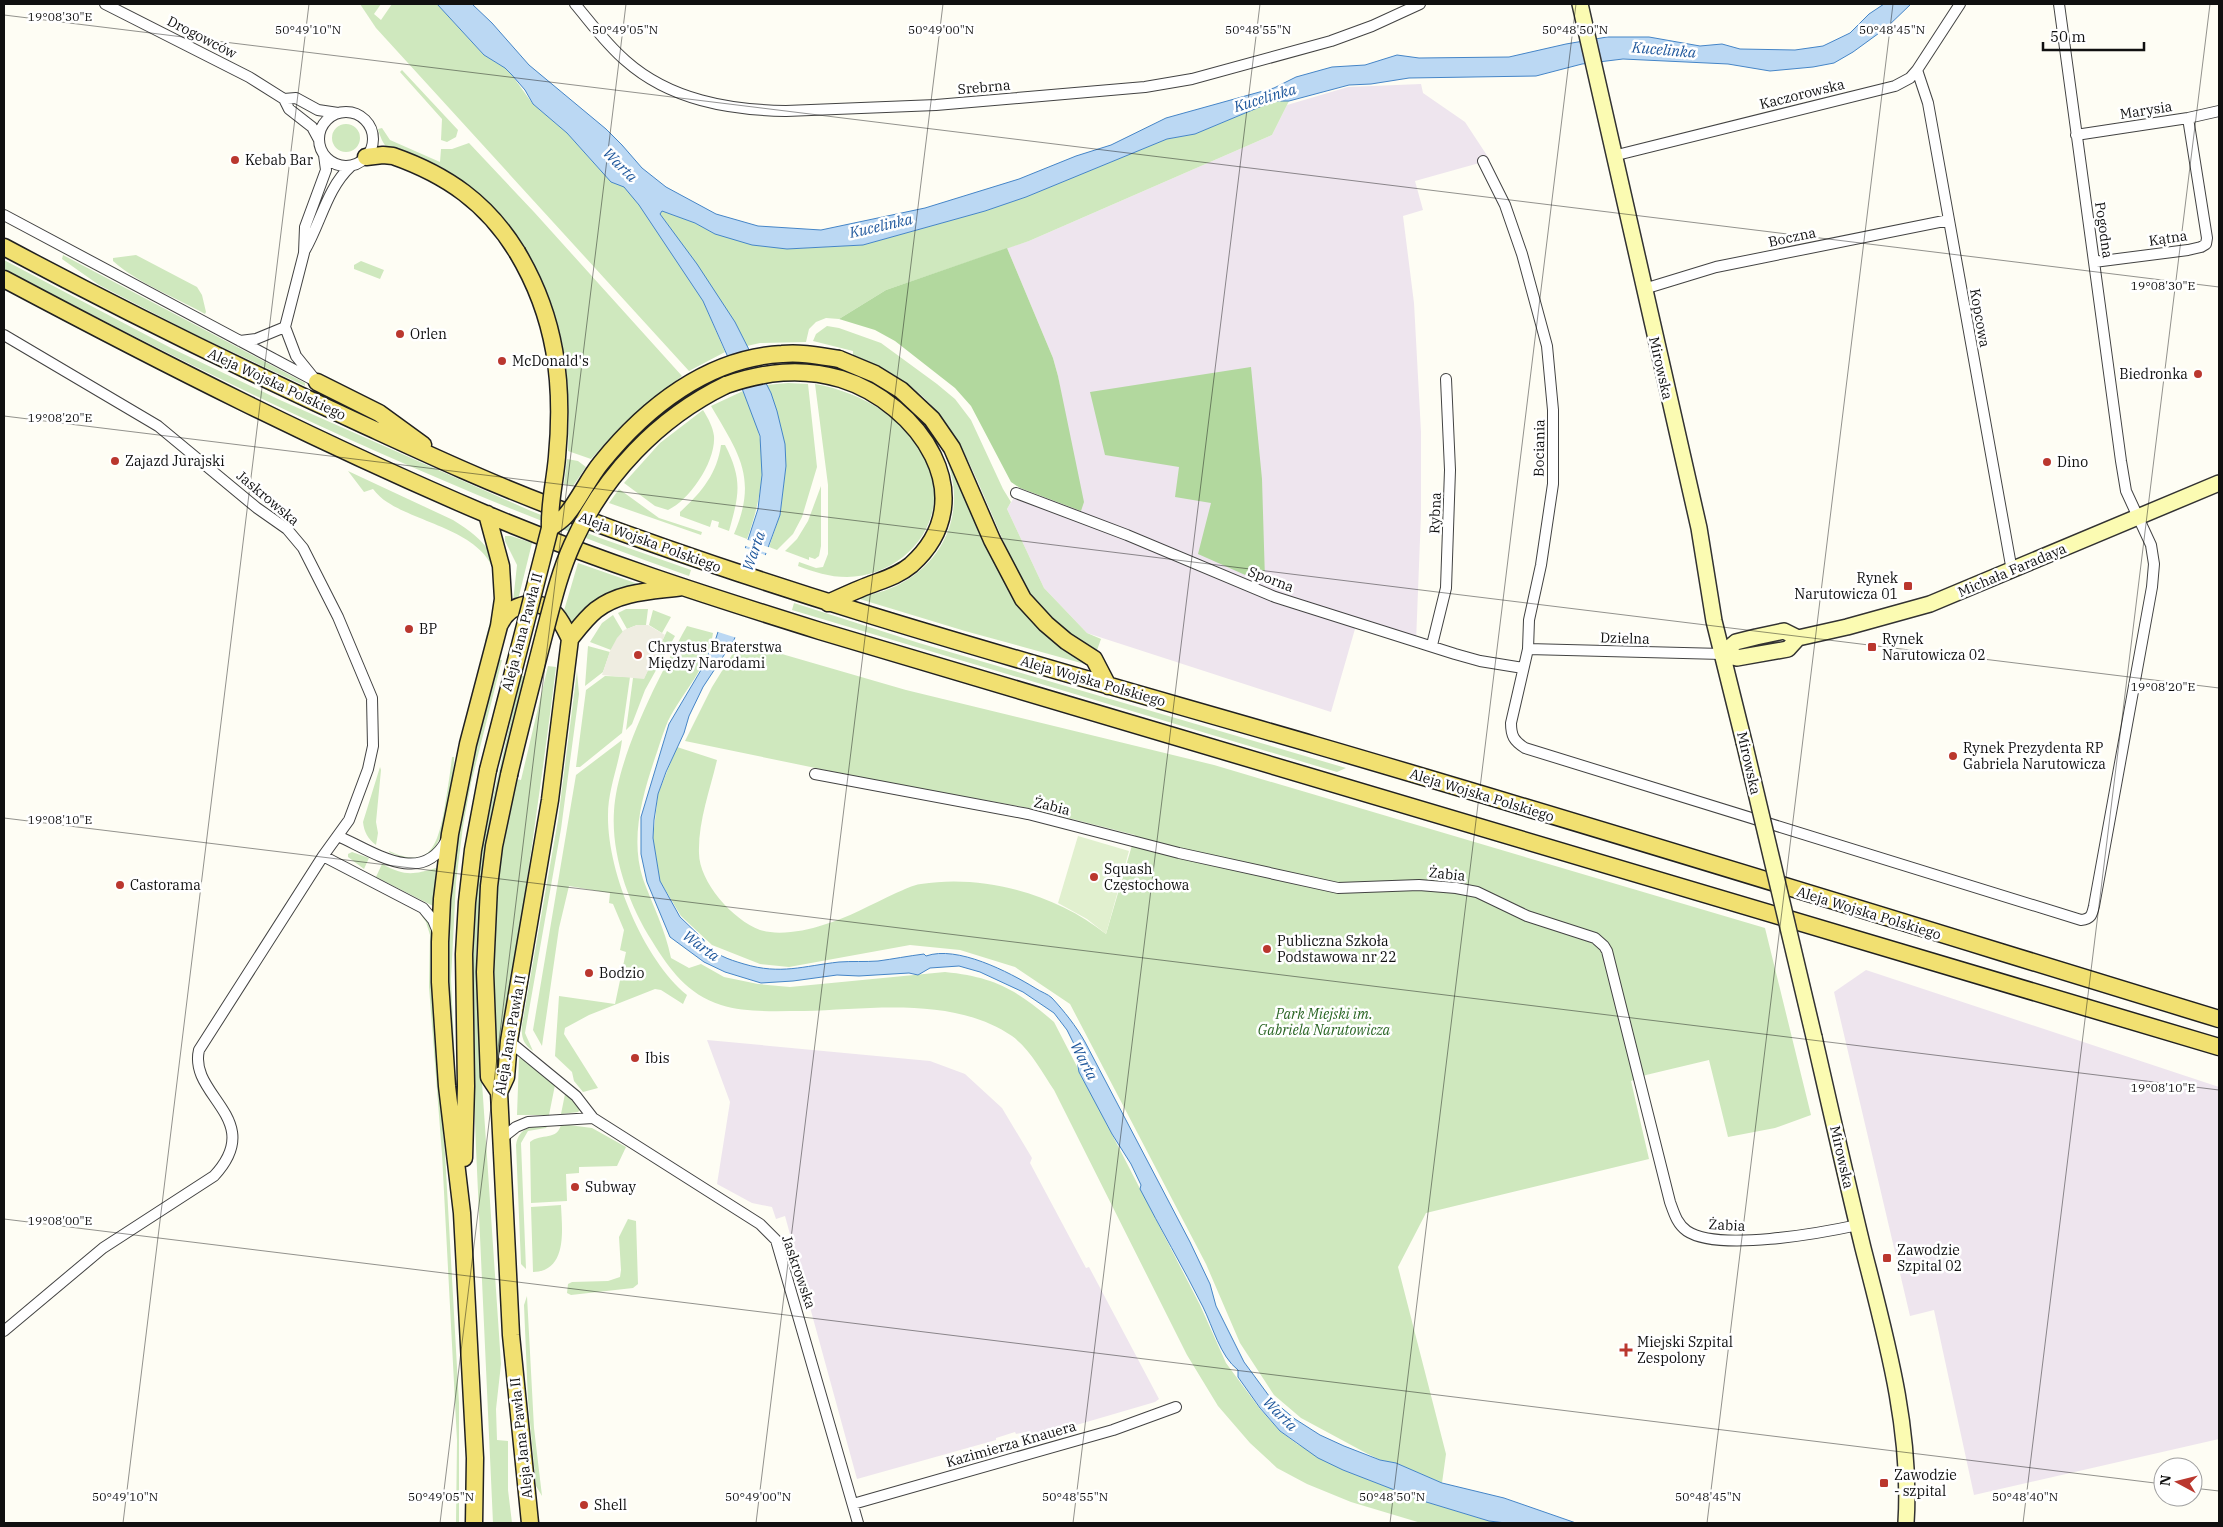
<svg xmlns="http://www.w3.org/2000/svg" width="2223" height="1527" font-family="'IBM Plex Serif',serif">
  <style>
    .industrial { fill: #eee5ee }
    .green { fill: #cfe8be }
    .forest { fill: #b2d89e }
    .pitch { fill: #e1f0cf }
    .plaza { fill: #efede1 }
    .water { fill: #bbd8f3; stroke: #4585c7 }
    .pier { fill: #fefdf4 }
    .lines { fill: none; stroke-linecap: round; stroke-linejoin: round }
    .street-casing { stroke: #434343; stroke-width: 12 }
    .secondary-casing { stroke: #323232; stroke-width: 18 }
    .primary-casing { stroke: #212121; stroke-width: 19 }
    .street { stroke: #fff; stroke-width: 10 }
    .secondary { stroke: #fbfbb2; stroke-width: 15 }
    .primary { stroke: #f1e071; stroke-width: 16 }
    .secondary-bridge-casing { stroke: #323232; stroke-width: 18; stroke-linecap: butt }
    .primary-bridge-casing { stroke: #212121; stroke-width: 19; stroke-linecap: butt }
    .secondary-bridge { stroke: #fbfbb2; stroke-width: 15 }
    .primary-bridge { stroke: #f1e071; stroke-width: 16 }
    .ticks { fill: none; stroke: #101010; stroke-width: 1; stroke-opacity: 0.45 }
    .poi-dot { fill: #ba372e; stroke: #fff; stroke-width: 2 }
    .labels { text-anchor: middle; stroke-width: 5; stroke-linejoin: round; paint-order: stroke }
    .street-label { font-size: 14px; fill: #101010; stroke: #fff }
    .poi-label { font-size: 14px; fill: #101010; stroke: #fff; text-anchor: start }
    .park-label { font-size: 14px; font-style: italic; fill: #296523; stroke: #fff }
    .water-label { font-size: 15px; font-style: italic; fill: #1e579c; stroke: #fff }
    .ticks-label { font-size: 12px; text-anchor: middle; fill: #101010; stroke: #fff; stroke-width: 5; stroke-linejoin: round; paint-order: stroke }
  </style>
  <rect width="100%" height="100%" fill="#fefdf4"/>
  <path class="industrial" d="M1421,84L1423,93L1465,122L1490,160L1415,181L1423,210L1403,216L1414,303L1421,432V514L1416,642L1357,622L1331,712L1087,633L1044,588L1007,509L1020,488L1081,511L1058,376L1053,358L1007,248L1029,241L1272,135L1287,105L1348,87Z
    M1866,970L2219,1087V1439L1974,1495L1934,1310L1910,1316L1834,992Z
    M707,1040L930,1061L965,1074L1002,1108L1032,1158L1030,1163L1086,1268L1089,1267L1159,1399L1155,1402L1032,1438L1030,1431L1016,1434L1015,1432L996,1438V1440L857,1479L785,1216L776,1219L772,1207L752,1203L717,1184L730,1102Z"/>
  <path class="green" d="M360,4H381L374,14L381,20L392,4H437L484,55L505,68L512,75L532,103L567,133L611,182L624,186L639,205L703,301L725,352L689,371L376,28Z
    M402,70L458,130L456,137L447,142L441,140L442,119L400,72Z
    M1274,101H1289L1272,135L1029,241L886,290L839,319L826,318L816,322L809,329L806,342L760,343L747,346L735,322L660,214L662,211L695,223L715,234L787,249L863,245L985,211L1026,197L1167,139L1195,134Z
    M332 138a14 14 0 1 1 28 0a14 14 0 1 1-28 0Z
    M382,128L390,140L440,162L441,149H452L469,143L534,212L682,376L624,423L591,459L568,451C571,368 565,320 524,246L522,247C500,221 480,190 450,174C431,164 407,161 389,149C383,145 380,136 378,129Z
    M63,255L305,383V386L198,336L99,285L62,259Z
    M136,255L197,287L202,295L206,312L205,314C175,297 139,284 113,261V258Z
    M4,260L171,348L280,400L531,511L600,538L691,570L689,576C452,493 225,386 4,269Z
    M361,261L384,270L380,279L354,269V265Z
    M827,326L839,328L881,343L937,384L955,399L971,420L1003,489L1011,502L1007,509L1044,588L1087,633L1101,639L1096,653C1074,637 1053,623 1036,602C1017,576 1006,547 993,517C960,437 938,388 853,355V351L813,341L816,334Z
    M788,383L808,384L817,467L802,517L793,534L777,550L769,547L780,515L786,466L777,411L766,385Z
    M815,384C862,392 917,423 931,472C947,528 901,576 847,577C829,577 814,572 798,566L799,562L816,568L823,567L828,554V485Z
    M743,391C748,405 756,420 759,435C767,469 759,506 747,539L734,534C758,478 739,454 711,406Z
    M703,410C708,418 713,427 714,436C716,461 690,500 668,510L655,506L624,483L660,443Z
    M721,445H725C743,480 739,495 729,531L718,527L719,522L712,520L710,527L680,516V512C701,493 717,474 721,445Z
    M946,447L1004,579L1092,666L965,631L853,597C905,594 952,556 954,501C955,483 949,465 943,448Z
    M567,459L578,461L586,467L573,486L564,484Z
    M348,471L453,520C512,556 501,582 487,642L485,641C489,624 500,595 496,578C487,532 420,524 387,502C382,499 377,494 373,489L364,492Z
    M821,486V546L819,556L815,559L809,557V560L785,551L797,539L808,521Z
    M619,489L659,518L702,532L701,535L609,503Z
    M505,536H511L532,543L517,604L513,602L517,565L505,541Z
    M578,563L641,585C634,588 623,587 614,590C593,597 585,611 572,626L563,614Z
    M794,603L919,643L1346,768L1337,772L792,610Z
    M626,609H648L646,625H637L627,629L618,613Z
    M653,610L671,617L662,633L649,625Z
    M613,615L623,632L611,650L590,642L602,623Z
    M687,626L713,633C709,666 682,693 668,721C664,730 661,740 658,749C644,790 629,836 643,879C653,906 665,929 671,958L689,968L701,964L724,977L758,984L790,987L945,972C995,977 1017,990 1054,1022L1200,1305L1226,1363L1260,1409L1280,1431L1297,1444L1343,1470L1423,1501L1489,1521L1506,1523H1421L1351,1502L1307,1484L1277,1468L1250,1443L1218,1406L1187,1355L1054,1090C1042,1072 1030,1049 1012,1036C953,996 871,1009 804,1011C777,1011 747,1013 721,1005C687,994 670,970 652,941C629,905 611,855 614,811C617,757 660,674 687,626Z
    M667,631L675,636L645,690L632,724L626,730L633,678H644Z
    M740,642L906,690L1214,765L1765,928L1811,1115L1775,1128L1728,1137L1709,1060L1646,1075L1631,1081L1649,1159L1426,1213L1398,1267L1446,1454L1442,1483L1396,1463L1380,1460L1366,1453L1301,1418L1274,1395L1240,1343L1206,1264L1070,1004L1015,967L960,950L910,945L789,967L760,964L712,945L681,916L660,881L653,838L658,794L677,747L717,760C710,790 698,822 699,853C699,882 733,920 760,930C778,936 805,931 823,925C848,918 872,904 896,893C904,890 912,885 921,884C983,874 1056,894 1106,934L1135,835L1029,808L883,782L685,741L712,687Z
    M588,646L610,652L603,672L585,686Z
    M497,659L502,660L471,783L463,826L456,882L451,979L456,1088L454,1087C449,1007 444,928 456,848C465,785 482,722 497,659Z
    M548,666L556,667C539,805 517,943 499,1081H496C494,1023 489,965 495,908C499,865 507,822 516,779L521,780Z
    M577,671L579,694L561,829L525,1033L533,1051C523,1044 521,1037 522,1025L558,820Z
    M521,676H525L492,813L482,878L476,954L479,1038L501,1364L496,1409L497,1440L508,1441V1490L512,1523H493L476,1148L472,1040L473,920L483,840Z
    M605,676L630,677L622,733L580,767H576L586,690Z
    M622,740C619,765 608,789 608,815C607,871 643,959 687,995L683,1004L661,990L655,989L589,1015L565,1028L564,1034L598,1088L583,1092L574,1081L572,1072L555,1056L559,996L615,1004L626,952L620,950L624,930L613,904L609,903L610,893L569,886L559,928L542,1046L533,1030L576,775Z
    M452,757H454C454,774 451,790 448,808C441,843 432,873 389,852V851C430,870 437,846 444,811C447,793 450,775 452,757Z
    M380,767L381,770L376,822L378,833L376,845C368,839 364,832 363,822Z
    M352,852L369,858L364,869L348,857V854Z
    M382,864C405,876 412,875 436,868L434,904L433,906L376,877Z
    M421,915L428,921L432,935L434,1027L445,1153L459,1403V1523H456L457,1440L442,1154L429,987L430,935L426,922Z
    M519,1058H522L555,1085L549,1115H517Z
    M565,1094L577,1103L580,1110L578,1112L561,1114Z
    M561,1124L592,1128L626,1147L617,1166L579,1167V1173L566,1174L567,1201L531,1203L530,1142C541,1133 558,1141 561,1124Z
    M548,1125L546,1128L528,1131L521,1143L526,1269L521,1264L516,1145C519,1127 532,1126 548,1125Z
    M561,1205C562,1229 568,1271 533,1272L531,1207Z
    M628,1219L636,1221L638,1284L633,1288L571,1295L567,1293L568,1284L572,1282L608,1281L620,1277L621,1270L619,1237Z
    M527,1296L534,1428L542,1496L536,1486L528,1401L524,1305Z"/>
  <path class="forest" d="M1007,248L1053,358L1058,376L1084,502L1081,511L1020,488L1011,482L971,406L955,388L895,341L875,330L839,319L886,290Z
    M1251,367L1262,479L1265,580L1261,582L1198,554L1211,503L1175,497L1179,467L1105,455L1090,392Z"/>
  <path class="pitch" d="M1078,836L1129,851L1106,934L1087,919L1058,903Z"/>
  <path class="plaza" d="M637,625H648L665,635L644,679L602,675L610,651L617,638L624,630Z"/>
  <path class="water" d="M437,4H472L492,23L529,65L606,129L622,145L642,168L666,187L716,214L758,226L821,230L925,208L1019,179L1076,156L1111,145L1166,118L1274,88L1296,77L1332,67L1365,65L1397,55L1419,58L1509,57L1566,44L1607,37H1649L1700,46L1722,44L1740,49L1795,50L1823,46L1850,33L1869,14L1884,4H1911L1886,28L1853,52L1834,63L1813,67L1770,71L1728,64L1623,59L1582,64L1536,76L1409,78L1371,84L1349,85L1289,101H1274L1195,134L1167,139L1026,197L985,211L863,245L787,249L752,245L715,234L695,223L662,211L660,214L697,264L735,322L771,393L777,411L785,444L786,466L780,515L734,640L703,687L689,716L684,733L666,772L658,794L654,820L653,838L660,881L680,917L704,940V943C716,955 727,959 744,964C781,975 803,966 839,962C852,961 865,962 878,961C893,959 908,956 924,954L926,956C957,945 1009,972 1035,988C1041,992 1048,994 1052,998C1064,1011 1076,1026 1085,1042L1190,1242L1210,1284L1216,1306L1244,1362L1272,1400L1295,1419L1320,1435L1344,1446L1380,1460L1396,1463L1442,1483L1504,1498L1576,1523H1506L1489,1521L1423,1501L1343,1470L1318,1458L1280,1431L1260,1408L1238,1377V1370C1220,1356 1213,1327 1203,1307C1183,1267 1160,1228 1140,1189L1141,1185L1131,1164L1112,1134L1079,1072L1074,1044L1067,1030L1054,1013L1023,992L980,972L959,966L930,968L918,975L909,973L859,976L837,975L793,981L761,983L725,972L704,962L670,937L647,882L641,854V817L669,724L701,670L716,638L758,509L762,475L760,436L743,391L703,301L639,205L624,187L611,182L567,133L533,104L525,90L512,75L505,68L484,55Z"/>
  <path class="pier" d="M745,539L771,548L769,554L743,545Z
    M742,547L768,556L737,638L715,631Z"/>
  <g class="lines">
    <defs>
      <path id="street" d="M105,4L249,77L284,99L289,109L312,127L319,140
        M575,4C591,23 606,44 626,61C670,100 729,110 786,111L936,105L1145,87L1192,79L1331,41L1372,26L1420,4
        M1917,70L1928,103L2012,571
        M284,99L296,98L318,110L338,113
        M319 139a27 27 0 1 1 54 0a27 27 0 1 1-54 0Z
        M2076,135L2188,118L2219,111
        M1613,156L1895,86L1910,78L1917,70L1960,4
        M1483,161L1505,205L1522,254L1547,346L1553,410V484L1541,565L1529,620L1528,649L1511,723C1511,736 1514,741 1525,748L2081,920C2091,919 2092,915 2094,906L2152,587L2154,564L2151,545L2126,491L2121,461L2059,4
        M4,215L317,382
        M305,250C321,222 327,188 351,166
        M2094,262L2188,250L2201,247L2206,244L2207,238L2188,118
        M1644,289L1716,267L1949,220
        M4,335L158,426L257,508L287,529L303,548L338,617L372,698L373,746L368,769L349,820L323,856L199,1050C188,1096 267,1119 214,1176L103,1248L4,1331
        M240,341L256,339L285,327
        M313,377L296,356L285,327L304,253L305,227L326,170L324,155
        M1016,493L1127,535L1275,597L1455,654L1480,661L1523,668
        M1432,645L1446,588L1450,470L1446,379
        M1528,649L1722,654
        M815,774L1028,814L1179,853L1338,888L1419,885L1456,888L1477,892L1527,916L1595,938L1604,946L1607,951L1670,1202C1674,1213 1677,1224 1687,1231C1718,1252 1821,1233 1858,1225
        M338,836C372,851 421,887 446,841
        M323,856L423,908L433,920L438,932
        M509,1041L576,1096L593,1118L760,1224L776,1240L858,1523
        M501,1139L516,1127L528,1122L593,1118
        M853,1504L1113,1430L1176,1407"/>
      <path id="secondary" d="M1580,4L1699,528L1714,621L1744,742
        M1722,654L1737,658L1788,649L1798,638L1847,627L1930,604L2219,483
        M1722,654L1736,642L1756,637L1784,631L1798,638
        M1814,1037C1830,1107 1846,1178 1863,1248C1886,1338 1912,1429 1906,1523"/>
      <path id="primary" d="M366,157L383,155L393,156C447,175 487,203 517,252
        M4,247C122,310 242,369 364,425C425,453 485,481 548,505C798,601 1057,670 1315,745C1617,833 1918,927 2219,1019
        M4,279C162,363 321,444 486,514C595,560 708,596 820,631L2219,1047
        M839,359L875,374L901,390L932,419L952,448L992,540L1023,599L1046,624L1066,641L1094,659L1108,686
        M317,382L379,413L423,445
        M726,385C764,372 801,367 841,379C918,403 986,498 911,565C898,576 882,580 867,586C854,591 841,597 828,603
        M500,624C510,603 539,596 556,615C562,622 566,631 570,639
        M570,639C578,629 586,618 596,610C620,591 654,591 682,587
        M499,1092L489,1077L485,972L489,886L494,846L509,775
        M464,1158L466,1086L464,954L467,902L473,850L488,770
        M474,1523L475,1458L462,1213L447,1086L440,982V942L442,899L450,834L468,744L499,626L503,599L501,566L487,514
        M530,1523L511,1335L499,1092L506,1077L509,1041L550,800L570,639"/>
    </defs>
    <use href="#street" class="street-casing"/>
    <use href="#secondary" class="secondary-casing"/>
    <use href="#primary" class="primary-casing"/>
    <use href="#street" class="street"/>
    <use href="#secondary" class="secondary"/>
    <use href="#primary" class="primary"/>
    <defs>
      <path id="secondary-bridge" d="M1744,742L1814,1037"/>
      <path id="primary-bridge" d="M550,528C555,524 563,520 567,514C580,498 588,479 601,463C646,407 708,358 782,354C801,352 820,356 839,359
        M488,770L550,528C549,504 555,481 557,457C564,383 556,317 517,252
        M509,775C520,728 532,682 544,635C552,605 559,574 572,545C603,476 658,418 726,385"/>
    </defs>
    <use href="#secondary-bridge" class="secondary-bridge-casing"/>
    <use href="#primary-bridge" class="primary-bridge-casing"/>
    <use href="#secondary-bridge" class="secondary-bridge"/>
    <use href="#primary-bridge" class="primary-bridge"/>
  </g>
  <path class="ticks" d="M4,15L2219,287M4,416L2219,688M4,818L2219,1090M4,1219L2163,1484M2193,1488L2219,1491M123,1523L309,4M440,1523L626,4M756,1523L943,4M1073,1523L1260,4M1390,1523L1576,4M1707,1523L1893,4M2023,1523L2210,4"/>
  <g class="poi-dot">
    <circle cx="235" cy="160" r="5"/>
    <circle cx="400" cy="334" r="5"/>
    <circle cx="502" cy="361" r="5"/>
    <circle cx="2198" cy="374" r="5"/>
    <circle cx="115" cy="461" r="5"/>
    <circle cx="2047" cy="462" r="5"/>
    <rect x="1903" y="581" width="10" height="10" rx="2.5"/>
    <circle cx="409" cy="629" r="5"/>
    <rect x="1867" y="642" width="10" height="10" rx="2.5"/>
    <circle cx="638" cy="655" r="5"/>
    <circle cx="1953" cy="756" r="5"/>
    <circle cx="1094" cy="877" r="5"/>
    <circle cx="120" cy="885" r="5"/>
    <circle cx="1267" cy="949" r="5"/>
    <circle cx="589" cy="973" r="5"/>
    <circle cx="635" cy="1058" r="5"/>
    <circle cx="575" cy="1187" r="5"/>
    <rect x="1882" y="1253" width="10" height="10" rx="2.5"/>
    <path d="M1623.5 1342.5h5v5h5v5h-5v5h-5v-5h-5v-5h5z"/>
    <rect x="1879" y="1478" width="10" height="10" rx="2.5"/>
    <circle cx="584" cy="1505" r="5"/>
  </g>
  <g class="labels">
    <g class="street-label">
      <text transform="translate(202 37) rotate(27)" y="5">Drogowców</text>
      <text transform="translate(984 87) rotate(-5)" y="5">Srebrna</text>
      <text transform="translate(1802 94) rotate(-14)" y="5">Kaczorowska</text>
      <text transform="translate(2146 110) rotate(-9)" y="5">Marysia</text>
      <text transform="translate(2104 230) rotate(82)" y="5">Pogodna</text>
      <text transform="translate(1792 237) rotate(-12)" y="5">Boczna</text>
      <text transform="translate(2168 238) rotate(-8)" y="5">Kątna</text>
      <text transform="translate(1980 318) rotate(80)" y="5">Kopcowa</text>
      <text transform="translate(1661 368) rotate(77)" y="5">Mirowska</text>
      <text transform="translate(277 384) rotate(25)" y="5">Aleja Wojska Polskiego</text>
      <text transform="translate(1539 448) rotate(-89)" y="5">Bociania</text>
      <text transform="translate(268 498) rotate(40)" y="5">Jaskrowska</text>
      <text transform="translate(1435 513) rotate(-88)" y="5">Rybna</text>
      <text transform="translate(650 542) rotate(20)" y="5">Aleja Wojska Polskiego</text>
      <text transform="translate(2012 570) rotate(-23)" y="5">Michała Faradaya</text>
      <text transform="translate(1271 579) rotate(21)" y="5">Sporna</text>
      <text transform="translate(522 632) rotate(-75)" y="5">Aleja Jana Pawła II</text>
      <text transform="translate(1625 638) rotate(2)" y="5">Dzielna</text>
      <text transform="translate(1093 681) rotate(16)" y="5">Aleja Wojska Polskiego</text>
      <text transform="translate(1749 763) rotate(77)" y="5">Mirowska</text>
      <text transform="translate(1482 795) rotate(17)" y="5">Aleja Wojska Polskiego</text>
      <text transform="translate(1052 806) rotate(14)" y="5">Żabia</text>
      <text transform="translate(1447 874) rotate(6)" y="5">Żabia</text>
      <text transform="translate(1869 913) rotate(17)" y="5">Aleja Wojska Polskiego</text>
      <text transform="translate(510 1035) rotate(-80)" y="5">Aleja Jana Pawła II</text>
      <text transform="translate(1842 1157) rotate(77)" y="5">Mirowska</text>
      <text transform="translate(1727 1225) rotate(3)" y="5">Żabia</text>
      <text transform="translate(799 1272) rotate(71)" y="5">Jaskrowska</text>
      <text transform="translate(521 1438) rotate(-96)" y="5">Aleja Jana Pawła II</text>
      <text transform="translate(1011 1444) rotate(-16)" y="5">Kazimierza Knauera</text>
    </g>
    <g class="poi-label">
      <text x="245" y="165">Kebab Bar</text>
      <text x="410" y="339">Orlen</text>
      <text x="512" y="366">McDonald's</text>
      <text x="2188" y="379" text-anchor="end">Biedronka</text>
      <text x="125" y="466">Zajazd Jurajski</text>
      <text x="2057" y="467">Dino</text>
      <text x="1898" y="583" text-anchor="end">Rynek<tspan x="1898" dy="16">Narutowicza 01</tspan></text>
      <text x="419" y="634">BP</text>
      <text x="1882" y="644">Rynek<tspan x="1882" dy="16">Narutowicza 02</tspan></text>
      <text x="648" y="652">Chrystus Braterstwa<tspan x="648" dy="16">Między Narodami</tspan></text>
      <text x="1963" y="753">Rynek Prezydenta RP<tspan x="1963" dy="16">Gabriela Narutowicza</tspan></text>
      <text x="1104" y="874">Squash<tspan x="1104" dy="16">Częstochowa</tspan></text>
      <text x="130" y="890">Castorama</text>
      <text x="1277" y="946">Publiczna Szkoła<tspan x="1277" dy="16">Podstawowa nr 22</tspan></text>
      <text x="599" y="978">Bodzio</text>
      <text x="645" y="1063">Ibis</text>
      <text x="585" y="1192">Subway</text>
      <text x="1897" y="1255">Zawodzie<tspan x="1897" dy="16">Szpital 02</tspan></text>
      <text x="1637" y="1347">Miejski Szpital<tspan x="1637" dy="16">Zespolony</tspan></text>
      <text x="1894" y="1480">Zawodzie<tspan x="1894" dy="16">- szpital</tspan></text>
      <text x="594" y="1510">Shell</text>
    </g>
    <g class="park-label">
      <text x="1324" y="1019">Park Miejski im.<tspan x="1324" dy="16">Gabriela Narutowicza</tspan></text>
    </g>
    <g class="water-label">
      <text transform="translate(1664 50) rotate(5)" y="5">Kucelinka</text>
      <text transform="translate(1265 98) rotate(-17)" y="5">Kucelinka</text>
      <text transform="translate(620 165) rotate(45)" y="5">Warta</text>
      <text transform="translate(881 226) rotate(-13)" y="5">Kucelinka</text>
      <text transform="translate(754 551) rotate(-71)" y="5">Warta</text>
      <text transform="translate(701 946) rotate(36)" y="5">Warta</text>
      <text transform="translate(1084 1061) rotate(62)" y="5">Warta</text>
      <text transform="translate(1280 1414) rotate(45)" y="5">Warta</text>
    </g>
  </g>
  <g class="ticks-label">
    <text x="60" y="21">19°08'30"E</text>
    <text x="308" y="34">50°49'10"N</text>
    <text x="625" y="34">50°49'05"N</text>
    <text x="941" y="34">50°49'00"N</text>
    <text x="1258" y="34">50°48'55"N</text>
    <text x="1575" y="34">50°48'50"N</text>
    <text x="1892" y="34">50°48'45"N</text>
    <text x="2163" y="290">19°08'30"E</text>
    <text x="60" y="422">19°08'20"E</text>
    <text x="2163" y="691">19°08'20"E</text>
    <text x="60" y="824">19°08'10"E</text>
    <text x="2163" y="1092">19°08'10"E</text>
    <text x="60" y="1225">19°08'00"E</text>
    <text x="125" y="1501">50°49'10"N</text>
    <text x="441" y="1501">50°49'05"N</text>
    <text x="758" y="1501">50°49'00"N</text>
    <text x="1075" y="1501">50°48'55"N</text>
    <text x="1392" y="1501">50°48'50"N</text>
    <text x="1708" y="1501">50°48'45"N</text>
    <text x="2025" y="1501">50°48'40"N</text>
  </g>
  <rect width="2223" height="1527" fill="none" stroke="#101010" stroke-width="10"/>
  <g transform="translate(2178 1482) rotate(277)"><circle r="24" fill="#ffffff" stroke="#9f9f9f"/>
  <path d="M0-4L9 19L0 12L-9 19Z" fill="#ba372e"/>
  <text y="-8" font-size="14" font-weight="bold" text-anchor="middle" fill="#101010">N</text>
  </g>
  <path d="M2043 42v8h101v-8" fill="none" stroke="#101010" stroke-width="2.5"/>
  <text x="2050" y="42" font-size="15" fill="#101010" stroke="#ffffff" stroke-width="4" paint-order="stroke">50 m</text>
</svg>
